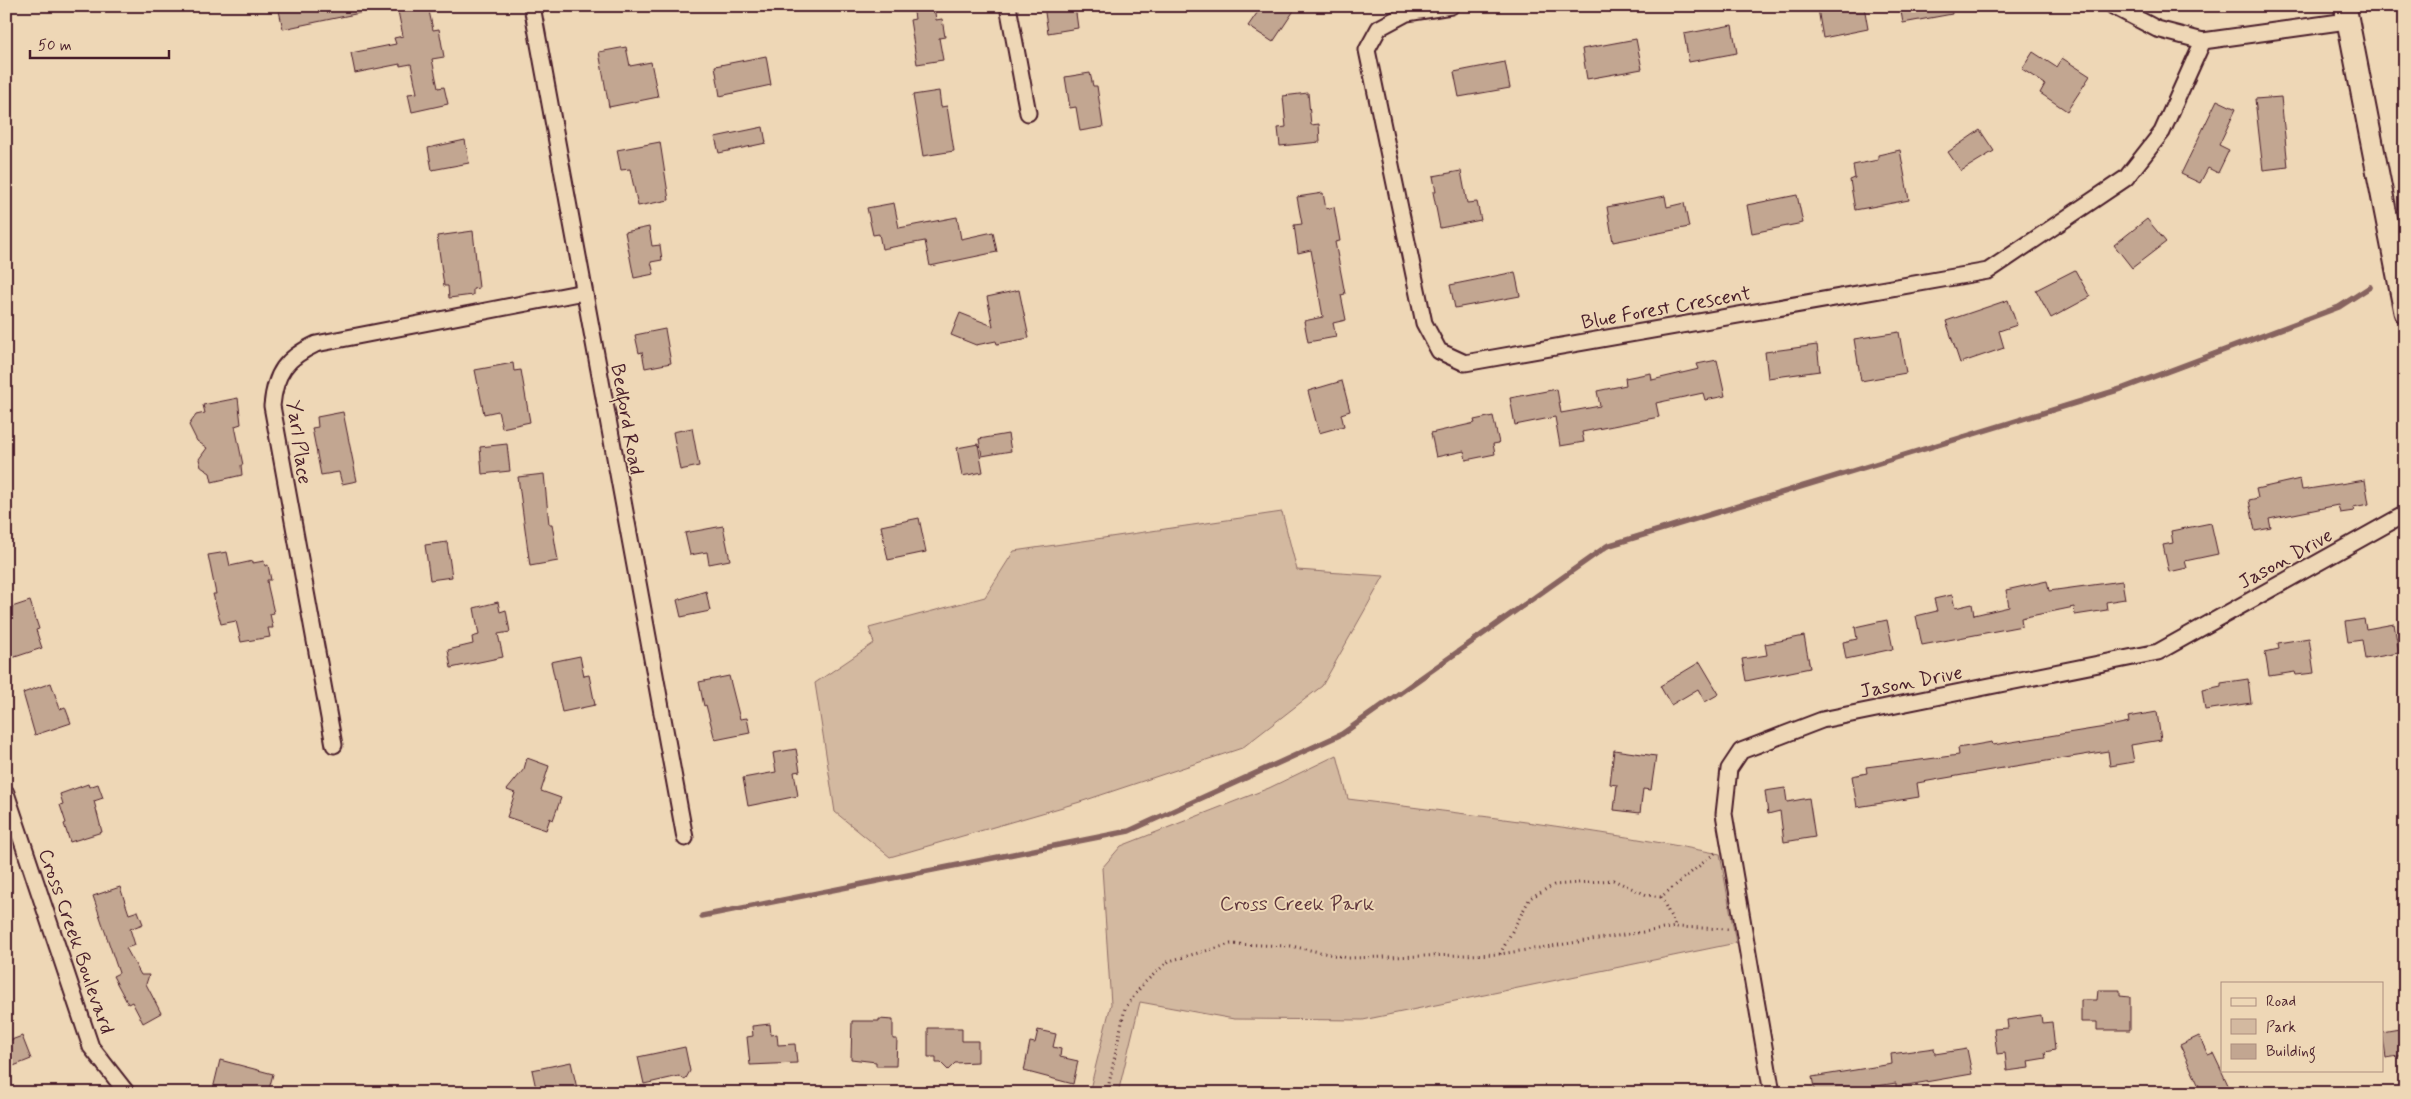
<svg xmlns="http://www.w3.org/2000/svg" width="2411" height="1099" font-family="Mynerve,sans-serif">
  <style>
    .green { fill: #d3b9a0; stroke: #8e6c66 }
    .lines { fill: none; stroke-linecap: round; stroke-linejoin: round }
    .stream { stroke: #87635f; stroke-width: 5.5 }
    .building { fill: #c2a691; stroke: #4a1f2b }
    .street-casing { stroke: #4a1f2b; stroke-width: 19 }
    .secondary-casing { stroke: #4a1f2b; stroke-width: 25 }
    .path { stroke: #4a1f2b; stroke-width: 3; stroke-dasharray: 1 4; stroke-linecap: butt }
    .street { stroke: #eed7b6; stroke-width: 15 }
    .secondary { stroke: #eed7b6; stroke-width: 21 }
    .labels { text-anchor: middle; stroke-width: 4; stroke-linejoin: round; paint-order: stroke }
    .street-label { font-size: 20px; fill: #4a1f2b; stroke: #eed7b6 }
    .park-label { font-size: 20px; fill: #5f363d; stroke: #eed7b6 }
  </style>
  <rect width="100%" height="100%" fill="#eed7b6"/>
  <filter id="ink" filterUnits="userSpaceOnUse"><feTurbulence type="fractalNoise" baseFrequency=".02" numOctaves="2"/><feDisplacementMap in="SourceGraphic" scale="10" xChannelSelector="R" yChannelSelector="G"/><feConvolveMatrix kernelMatrix="1 2 1 2 8 2 1 2 1" color-interpolation-filters="sRGB"/></filter>
  <g filter="url(#ink)">
    <path class="green" d="M1282,512L1297,570L1384,576L1322,686L1242,748L1080,802L890,857L835,812L815,683L874,643L869,628L985,597L1014,551Z
      M1337,755L1348,799C1472,815 1597,829 1720,854L1736,943L1363,1020L1234,1019L1140,1002L1118,1093H1089L1111,1004L1102,868L1121,846L1269,788Z"/>
    <g class="lines">
      <path class="stream" d="M702,916L1129,831L1342,734L1607,546L2121,389L2339,307L2370,287"/>
    </g>
    <path class="building" d="M278,6H359L360,13L283,29Z
      M397,6H428L433,30L439,29L444,57L432,59L438,88L444,87L448,104L412,112L408,94L417,93L411,64L400,66V64L355,73L351,53L396,44L394,38L403,36Z
      M913,6H934L936,20L942,19L945,37L939,38L943,60L917,64L910,20L915,19Z
      M1044,6H1075L1078,28L1048,33Z
      M1262,6H1297L1273,42L1248,26Z
      M1834,6H1864L1868,29L1823,38L1818,9Z
      M1900,6H1951L1952,14L1903,23Z
      M1732,25L1737,53L1689,62L1684,34Z
      M1636,39L1642,69L1587,79L1582,49Z
      M626,47L630,66L651,62L658,97L609,107L599,52Z
      M2033,52L2056,67L2062,58L2090,76L2067,111L2040,93L2045,84L2022,69Z
      M766,56L771,85L720,96L715,66Z
      M1505,62L1510,88L1459,97L1454,72Z
      M1090,73L1093,86H1097L1103,127L1080,131L1076,107L1070,108L1065,77Z
      M939,91L941,107L947,106L954,151L923,156L913,95Z
      M1308,93L1311,125L1319,124L1320,142L1280,146L1278,128L1286,127L1283,96Z
      M2281,97L2288,167L2263,170L2255,99Z
      M2217,100L2236,109L2219,145L2229,150L2218,173L2208,168L2200,183L2181,174Z
      M763,127L766,143L719,153L715,137Z
      M1980,130L1994,151L1961,171L1948,152Z
      M465,140L469,163L432,170L428,148Z
      M660,142L669,200L638,206L630,169L621,170L617,150Z
      M1900,150L1909,200L1855,210L1850,180L1855,178L1853,165L1878,160V155Z
      M1461,171L1467,203L1477,202L1481,220L1440,228L1433,192H1436L1433,176Z
      M1323,193L1326,209L1334,207L1340,241L1335,242L1345,294L1341,295L1346,320L1333,323L1336,337L1308,342L1304,321L1323,317L1311,250L1298,253L1294,225L1302,224L1297,197Z
      M1797,195L1803,223L1752,233L1747,205Z
      M1665,196L1667,207L1684,203L1689,227L1613,242L1607,207Z
      M894,203L899,228L957,217L961,239L993,232L997,252L930,266L925,241L882,249L879,234L873,235L867,208Z
      M2147,219L2166,242L2132,268L2114,245Z
      M649,227L652,246L660,245L662,260L651,262L654,274L634,278L625,232Z
      M473,231L479,288L473,289V295L449,298L448,286H444L437,236Z
      M2075,270L2090,297L2051,318L2036,290Z
      M1515,272L1520,296L1455,308L1450,285Z
      M1019,290L1029,338L997,344L996,341L976,345L951,335L960,313L993,326L987,297Z
      M2008,300L2017,325L1999,331L2004,348L1960,363L1946,321Z
      M665,329L671,363L645,368L642,352L639,353L635,335Z
      M1899,332L1906,373L1861,381L1854,339Z
      M1817,345L1820,371L1768,378L1765,352Z
      M1717,360L1725,396L1705,400L1703,393L1656,403L1659,417L1582,432L1584,442L1560,446L1555,417L1515,425L1510,398L1557,389L1561,413L1600,406L1597,391L1626,385L1625,378L1651,373L1652,380L1699,369L1697,364Z
      M513,363L514,371L521,370L530,422L502,428L498,411L484,414L475,370Z
      M1342,381L1350,411L1341,414L1344,426L1319,433L1308,391Z
      M238,398L241,424L235,426L243,465H241L242,475L212,482L210,473L201,467L199,459L207,448L197,441L189,425L196,415L205,413L203,405Z
      M343,412L357,481L342,484L339,472L321,475L312,428L318,427L317,417Z
      M1493,416L1499,443L1493,444L1495,454L1466,460L1464,451L1436,457L1431,433L1475,423L1474,420Z
      M692,428L699,466L680,470L673,432Z
      M1008,434L1011,451L982,456L979,439Z
      M507,444L510,471L482,474L480,447Z
      M978,444L983,472L962,476L957,448Z
      M544,474L549,524H552L558,561L530,566L518,477Z
      M2300,479L2302,490L2365,480L2369,504L2353,507L2354,511L2340,513L2338,505L2269,519L2271,528L2255,531L2249,500L2258,498L2256,489Z
      M919,518L926,552L888,560L881,526Z
      M2211,523L2218,554L2185,561L2187,568L2169,572L2163,545L2173,543L2171,531Z
      M723,526L730,560L709,564L707,552L690,555L685,533Z
      M447,542L452,577L430,580L425,545Z
      M227,552L230,566L253,561V563L264,561L265,566L268,565L271,580H267L268,587L274,613L270,614L273,628H268L270,637L241,642L236,621L221,624L213,594H216L208,555Z
      M2047,581L2049,591L2122,581L2125,599L2106,602L2107,610L2075,615L2074,607L2021,618L2022,626L1922,645L1916,616L1937,611L1934,599L1952,595L1955,608L1972,604L1974,615L2009,607L2006,590Z
      M706,591L710,611L681,617L677,600Z
      M30,601L39,629L36,630L42,648L6,660V609Z
      M498,602L500,612L506,610L510,632L498,634L503,657L451,668L448,650L473,644L472,637L479,635L474,608Z
      M2364,619L2366,629L2394,624L2399,653L2365,659L2362,640L2348,642L2345,622Z
      M1887,620L1893,649L1846,659L1843,642L1857,639L1855,627Z
      M1804,636L1810,668L1746,681L1742,659L1767,655L1765,644Z
      M2309,638L2314,673L2296,675L2295,672L2269,676L2265,652L2279,649L2278,643Z
      M580,656L584,676L589,675L595,705L562,712L551,662Z
      M1700,662L1719,694L1705,702L1698,689L1671,705L1660,686Z
      M729,676L740,719L747,718L750,733L715,740L706,705L704,706L699,682Z
      M2248,679L2251,703L2205,710L2202,690L2221,686V683Z
      M51,683L60,709L65,707L71,723L35,735L23,693Z
      M2157,712L2161,740L2131,745L2134,762L2110,766L2108,751L1997,769L1917,783L1919,797L1857,807L1852,776L1867,773L1866,767L1959,755L1958,748L1992,742L1993,745L2105,727L2129,722L2128,717Z
      M796,749L800,771L794,772L798,796L748,806L743,778L776,772L773,753Z
      M1614,750L1656,756L1651,790L1643,789L1640,813L1614,810L1617,785L1610,784Z
      M527,758L549,766L541,791L561,798L553,820L550,818L546,830L507,817L515,793L507,790L524,769Z
      M88,784L89,787L98,784L103,798L94,801L102,832L70,842L64,824L66,823L60,805L63,804L60,794Z
      M1785,788L1787,802L1809,798L1815,837L1784,842L1780,811L1768,814L1765,791Z
      M120,887L129,914L138,911L143,924L130,929L135,945L126,948L141,975H149L146,984L161,1013L143,1023L132,1002L128,1004L113,976L119,973L93,896Z
      M2098,990H2120V996L2130,997V1030H2097V1022H2081V1000H2097Z
      M2041,1015L2042,1023L2052,1022L2055,1050L2045,1052L2046,1058L2028,1061L2029,1068L2007,1071L2005,1053L1997,1054L1994,1029L2008,1028L2007,1020Z
      M879,1019L893,1020V1039H897L896,1066H876V1062L851,1059L852,1021H879Z
      M770,1024L771,1035L777,1034L778,1045L795,1044L797,1063L750,1065L747,1037L753,1036L752,1026Z
      M928,1028H962V1041H978V1062L955,1063L948,1070L941,1063H936V1057H928Z
      M2405,1028V1055L2386,1058L2382,1032Z
      M1038,1030L1056,1034L1053,1047L1061,1049L1060,1057L1078,1061L1073,1084L1024,1071L1030,1042L1035,1043Z
      M22,1036L31,1059L6,1069V1042Z
      M2199,1036L2208,1055L2213,1053L2230,1089L2221,1093H2202L2180,1045Z
      M685,1047L690,1071L685,1080L679,1076L644,1084L638,1057Z
      M1934,1048L1935,1054L1967,1049L1972,1074L1896,1087V1083L1858,1089V1093H1815L1812,1077L1892,1064L1891,1054Z
      M220,1060L273,1074L268,1093H229L213,1089Z
      M571,1062L578,1093H537L532,1070Z"/>
    <g class="lines">
      <defs>
        <path id="street" d="M532,6L685,838
          M1008,6L1028,113
          M1451,6L1407,13L1379,28L1367,50L1424,323L1439,351L1465,363L1988,271L2126,178L2162,132L2203,41
          M2113,6L2157,29L2203,41L2347,21
          M334,745L272,406C275,373 286,358 316,344L584,292
          M6,793L91,1047L127,1093
          M1772,1093L1724,814L1729,769L1741,751L1822,720L2158,652L2405,514"/>
        <path id="secondary" d="M2345,6L2405,312"/>
      </defs>
      <use href="#street" class="street-casing"/>
      <use href="#secondary" class="secondary-casing"/>
      <path class="path" d="M1661,897L1676,927
        M1500,954L1530,898L1554,885L1613,880L1647,895L1661,897L1715,853
        M1107,1093L1125,1008L1143,984L1169,961L1231,944L1291,946L1348,958L1500,954L1676,927L1729,929"/>
      <use href="#street" class="street"/>
      <use href="#secondary" class="secondary"/>
    </g>
  </g>
  <g class="labels">
    <g class="street-label">
      <text transform="translate(1666 307) rotate(-10)" y="7">Blue Forest Crescent</text>
      <text transform="translate(628 419) rotate(80)" y="7">Bedford Road</text>
      <text transform="translate(300 442) rotate(82)" y="7">Yarl Place</text>
      <text transform="translate(2285 558) rotate(-29)" y="7">Jason Drive</text>
      <text transform="translate(1911 681) rotate(-11)" y="7">Jason Drive</text>
      <text transform="translate(77 941) rotate(71)" y="7">Cross Creek Boulevard</text>
    </g>
    <g class="park-label">
      <text x="1297" y="910">Cross Creek Park</text>
    </g>
  </g>
  <rect width="2411" height="1099" fill="none" stroke="#eed7b6" stroke-width="25"/>
  <rect x="12" y="12" width="2386" height="1074" fill="none" stroke="#4a1f2b" stroke-width="2" filter="url(#ink)"/>
  <rect x="2221" y="982" width="162" height="90" fill="#eed7b6" stroke="#ac8d7e"/>
  <rect x="2231" y="998" width="25" height="8" fill="#eed7b6" stroke="#ac8d7e"/>
  <text x="2266" y="1006" font-size="15" fill="#4a1f2b">Road</text>
  <rect x="2231" y="1019" width="25" height="15" fill="#d3b9a0" stroke="#ac8d7e"/>
  <text x="2266" y="1032" font-size="15" fill="#4a1f2b">Park</text>
  <rect x="2231" y="1044" width="25" height="15" fill="#c2a691" stroke="#ac8d7e"/>
  <text x="2266" y="1056" font-size="15" fill="#4a1f2b">Building</text>
  <path d="M30 50v8h139v-8" fill="none" stroke="#4a1f2b" stroke-width="2.5"/>
  <text x="38" y="50" font-size="15" fill="#4a1f2b" stroke="#eed7b6" stroke-width="4" paint-order="stroke">50 m</text>
</svg>
